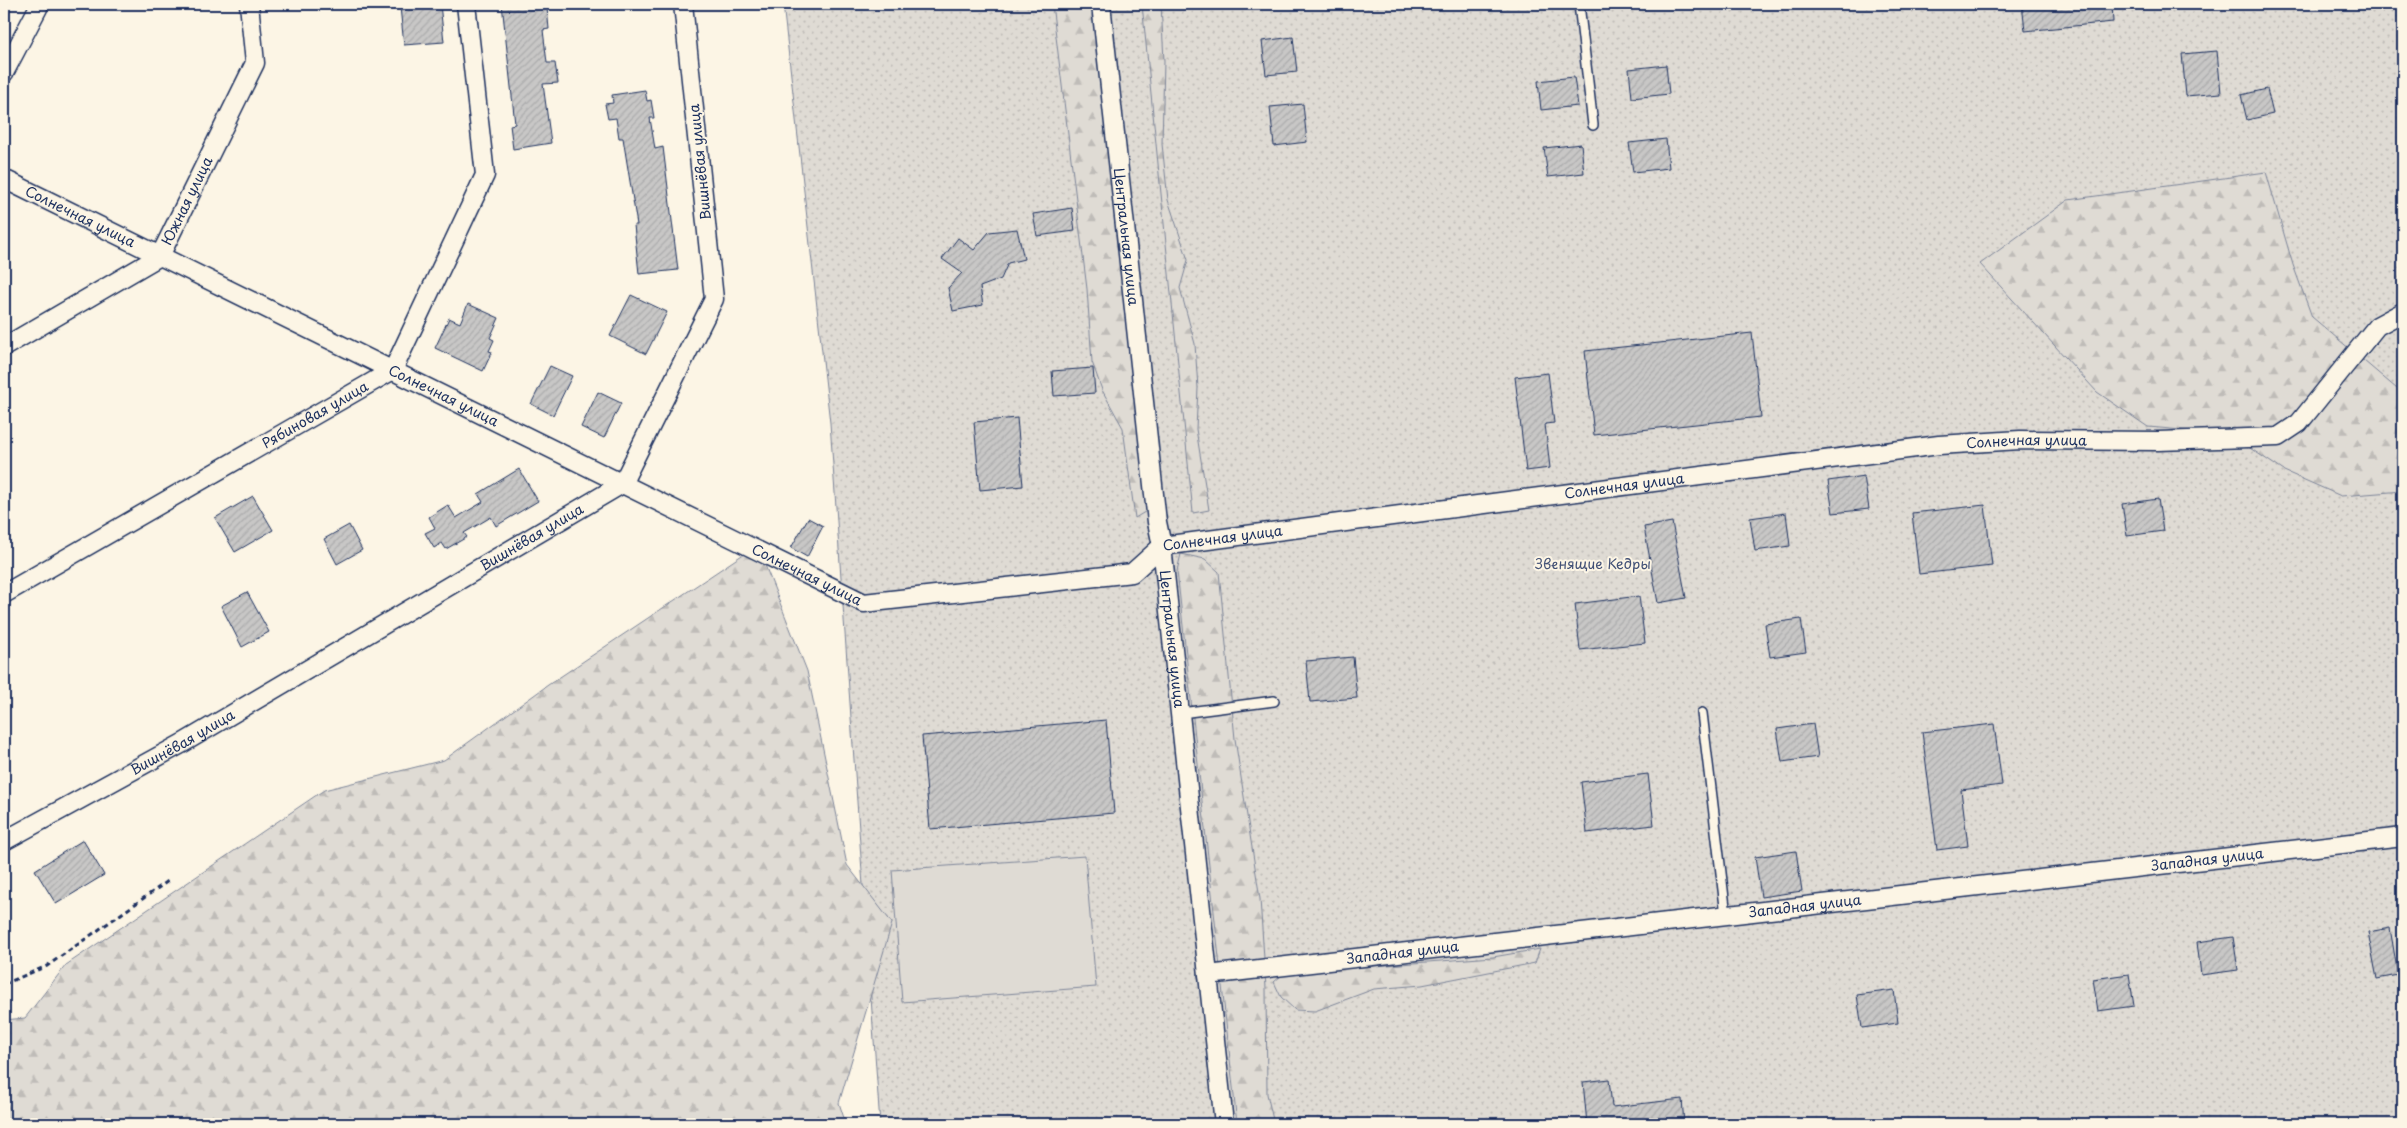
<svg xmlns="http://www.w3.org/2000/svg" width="2407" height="1128" font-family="'Playpen Sans',sans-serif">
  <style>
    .grass { fill: url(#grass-dots); stroke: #7d8599 }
    .forest { fill: url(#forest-firs); stroke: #7d8599 }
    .pitch { fill: #dfdbd4; stroke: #7d8599 }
    .building { fill: url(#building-hatch); stroke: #1b2f5e }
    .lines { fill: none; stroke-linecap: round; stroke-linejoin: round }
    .lane-casing { stroke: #1b2f5e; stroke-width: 12 }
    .street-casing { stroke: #1b2f5e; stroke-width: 21 }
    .path { stroke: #1b2f5e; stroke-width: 3; stroke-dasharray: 5 4; stroke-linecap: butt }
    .lane { stroke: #fcf5e5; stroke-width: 9 }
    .street { stroke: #fcf5e5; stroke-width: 18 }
    .labels { text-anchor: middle; stroke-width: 4; stroke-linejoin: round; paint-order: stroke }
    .street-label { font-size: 14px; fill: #1b2f5e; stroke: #fcf5e5 }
    .park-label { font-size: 14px; fill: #425176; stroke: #fcf5e5 }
  </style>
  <defs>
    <pattern id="grass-dots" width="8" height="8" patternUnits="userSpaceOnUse" patternTransform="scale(1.25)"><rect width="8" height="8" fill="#dfdbd4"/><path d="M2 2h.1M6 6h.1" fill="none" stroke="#bfbcb8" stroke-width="1.8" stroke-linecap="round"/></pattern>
    <pattern id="forest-firs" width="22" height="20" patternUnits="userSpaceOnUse" patternTransform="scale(1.25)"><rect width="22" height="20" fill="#dfdbd4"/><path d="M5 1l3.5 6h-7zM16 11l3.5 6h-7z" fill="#bfbcb8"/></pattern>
    <pattern id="building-hatch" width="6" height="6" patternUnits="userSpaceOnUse" patternTransform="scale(1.25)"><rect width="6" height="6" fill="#c8c7c6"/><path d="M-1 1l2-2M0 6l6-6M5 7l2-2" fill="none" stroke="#ababac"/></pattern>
  </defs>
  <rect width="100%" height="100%" fill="#fcf5e5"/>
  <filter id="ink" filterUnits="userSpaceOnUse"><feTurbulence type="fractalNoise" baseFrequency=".02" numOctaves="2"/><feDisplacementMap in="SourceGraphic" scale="10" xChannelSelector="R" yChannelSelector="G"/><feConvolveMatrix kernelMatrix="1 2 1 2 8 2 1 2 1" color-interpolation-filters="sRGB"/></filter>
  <g filter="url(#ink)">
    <path class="grass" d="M783,4H2403V1124H880L830,423Z"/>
    <path class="forest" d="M1052,4H1092L1148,510L1135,518L1123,428L1102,390L1092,362L1087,289Z
      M1142,4H1161L1164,61L1162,144L1168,200L1188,260L1180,288L1195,344L1198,388L1196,429L1209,510L1193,513Z
      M2266,172L2293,265L2312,317L2403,394V491L2341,496L2284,471L2229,434L2148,427L2097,392L1980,264L2068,200Z
      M757,545L807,671L847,865L892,923L839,1103L846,1124H4V1020L25,1018L66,965L324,790L444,760L548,685Z
      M1181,554L1205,559L1219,572L1235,739L1260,899L1266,988L1267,1094L1274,1124H1237L1177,571Z
      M1540,949L1535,963L1422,985L1374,989L1315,1011L1295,1010L1281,997L1274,982L1282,975L1335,969L1493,957Z"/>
    <path class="pitch" d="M1085,856L1096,987L902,1002L892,870Z"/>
    <path class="building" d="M440,4L444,42L404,45L400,7Z
      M502,4H541L542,9L547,8L549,29L543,30L547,63H555L558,83L543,84L551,143L513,149L510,125L515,124Z
      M2022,4H2112L2113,22L2025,31Z
      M1293,37L1297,72L1266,75L1262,41Z
      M2217,51L2221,93L2186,96L2182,54Z
      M1666,65L1669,94L1632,98L1629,69Z
      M1574,77L1578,106L1541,110L1538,81Z
      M2267,89L2273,114L2247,120L2241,95Z
      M645,90L647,101L651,100L654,118H650L655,149L663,147L678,270L639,274L634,225H637L623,138H619L616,118L608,119L605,104L613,103L612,95Z
      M1303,104L1307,142L1274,146L1270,107Z
      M1666,139L1669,168L1633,172L1629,143Z
      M1581,144L1584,173L1548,177L1544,148Z
      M1072,208L1075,231L1037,236L1033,214Z
      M1017,229L1024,259L1008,263L1001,279L980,287L983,305L953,311L948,288L962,273L942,259L958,238L974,250L989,232Z
      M631,295L667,312L646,354L610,336Z
      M468,304L499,318L490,338L494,340L489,351L492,352L483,371L435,348L449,318L460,323Z
      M1752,333L1761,417L1594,435L1585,351Z
      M550,366L572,376L553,415L531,404Z
      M1093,368L1095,393L1054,396L1052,371Z
      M1548,373L1554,423L1545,424L1550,468L1526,471L1515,377Z
      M598,392L621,403L604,438L581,427Z
      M1017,418L1023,486L980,490L974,422Z
      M519,469L538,501L496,526L491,517L464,533L467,537L446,549L442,543L434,548L425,533L435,528L429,517L448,505L456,518L483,502L478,494Z
      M1864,476L1869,509L1833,513L1828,481Z
      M253,496L273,530L235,552L215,518Z
      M2158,499L2163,531L2127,536L2122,504Z
      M1985,505L1992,566L1919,574L1912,513Z
      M1786,513L1790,546L1755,551L1750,518Z
      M808,518L823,526L807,557L791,548Z
      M1672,522L1686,598L1658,603L1644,527Z
      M349,525L362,550L337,564L324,539Z
      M247,592L269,632L242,647L221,606Z
      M1639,596L1645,643L1580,650L1575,604Z
      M1801,619L1806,652L1770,657L1765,624Z
      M1353,657L1357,698L1310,702L1306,661Z
      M1106,720L1114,813L930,829L922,736Z
      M1813,724L1818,757L1782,762L1777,729Z
      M1994,724L2002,785L1961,790L1968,846L1937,850L1922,732Z
      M1648,774L1654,825L1587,833L1581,782Z
      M83,840L104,875L56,904L35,870Z
      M1796,851L1802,891L1761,897L1755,857Z
      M2390,928L2398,975L2377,979L2368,932Z
      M2233,937L2238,970L2201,975L2197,942Z
      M2129,974L2134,1006L2098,1011L2093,979Z
      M1894,990L1898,1023L1862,1028L1857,995Z
      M1609,1079L1612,1107L1682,1099L1684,1124H1587L1583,1082Z"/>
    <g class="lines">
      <defs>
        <path id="lane" d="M1579,4L1593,125
          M1181,713L1274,701
          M1702,713L1726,915"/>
        <g id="street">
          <path id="s1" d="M1101,4L1157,522L1162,546L1224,1124"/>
          <path d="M4,73L38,8V4"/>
          <path id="s2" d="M4,179L864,603L1132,573L1162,546L1939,445L2020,440L2158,441L2278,437L2299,423L2377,326L2403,312"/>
          <path id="s3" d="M4,347L160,256L255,63L249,4"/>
          <path id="s4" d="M4,594L393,370L485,175L466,4"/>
          <path id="s5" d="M4,841L183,743L622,484L714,299L683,4"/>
          <path id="s6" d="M1208,975L2403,837"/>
        </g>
      </defs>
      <use href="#lane" class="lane-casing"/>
      <use href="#street" class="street-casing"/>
      <path class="path" d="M4,984L47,966L168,881"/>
      <use href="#lane" class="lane"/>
      <use href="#street" class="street"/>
    </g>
  </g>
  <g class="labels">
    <g class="street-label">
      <text transform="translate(700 162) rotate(-96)" y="5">Вишнёвая улица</text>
      <text dy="5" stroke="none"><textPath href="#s3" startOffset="242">Южная улица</textPath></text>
      <text dy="5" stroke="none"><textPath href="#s2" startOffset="85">Солнечная улица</textPath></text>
      <text dy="5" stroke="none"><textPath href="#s1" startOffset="234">Центральная улица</textPath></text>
      <text dy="5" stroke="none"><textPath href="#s2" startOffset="490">Солнечная улица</textPath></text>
      <text dy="5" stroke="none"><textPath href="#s4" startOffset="359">Рябиновая улица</textPath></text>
      <text dy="5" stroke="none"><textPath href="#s2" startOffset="2140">Солнечная улица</textPath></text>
      <text dy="5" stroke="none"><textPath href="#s2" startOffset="1735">Солнечная улица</textPath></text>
      <text dy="5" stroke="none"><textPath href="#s5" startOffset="609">Вишнёвая улица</textPath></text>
      <text dy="5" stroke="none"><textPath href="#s2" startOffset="1330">Солнечная улица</textPath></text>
      <text dy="5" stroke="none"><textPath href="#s2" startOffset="895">Солнечная улица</textPath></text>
      <text dy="5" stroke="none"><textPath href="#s1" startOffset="639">Центральная улица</textPath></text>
      <text dy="5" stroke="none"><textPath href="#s5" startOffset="204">Вишнёвая улица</textPath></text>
      <text dy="5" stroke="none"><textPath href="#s6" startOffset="1006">Западная улица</textPath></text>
      <text dy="5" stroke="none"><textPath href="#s6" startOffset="601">Западная улица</textPath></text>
      <text dy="5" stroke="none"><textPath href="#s6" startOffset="196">Западная улица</textPath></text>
    </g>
    <g class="park-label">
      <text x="1593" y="569">Звенящие Кедры</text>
    </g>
  </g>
  <rect width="2407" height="1128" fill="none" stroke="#fcf5e5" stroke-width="20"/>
  <rect x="10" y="10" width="2387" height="1108" fill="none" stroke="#1b2f5e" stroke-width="2" filter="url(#ink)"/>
</svg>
